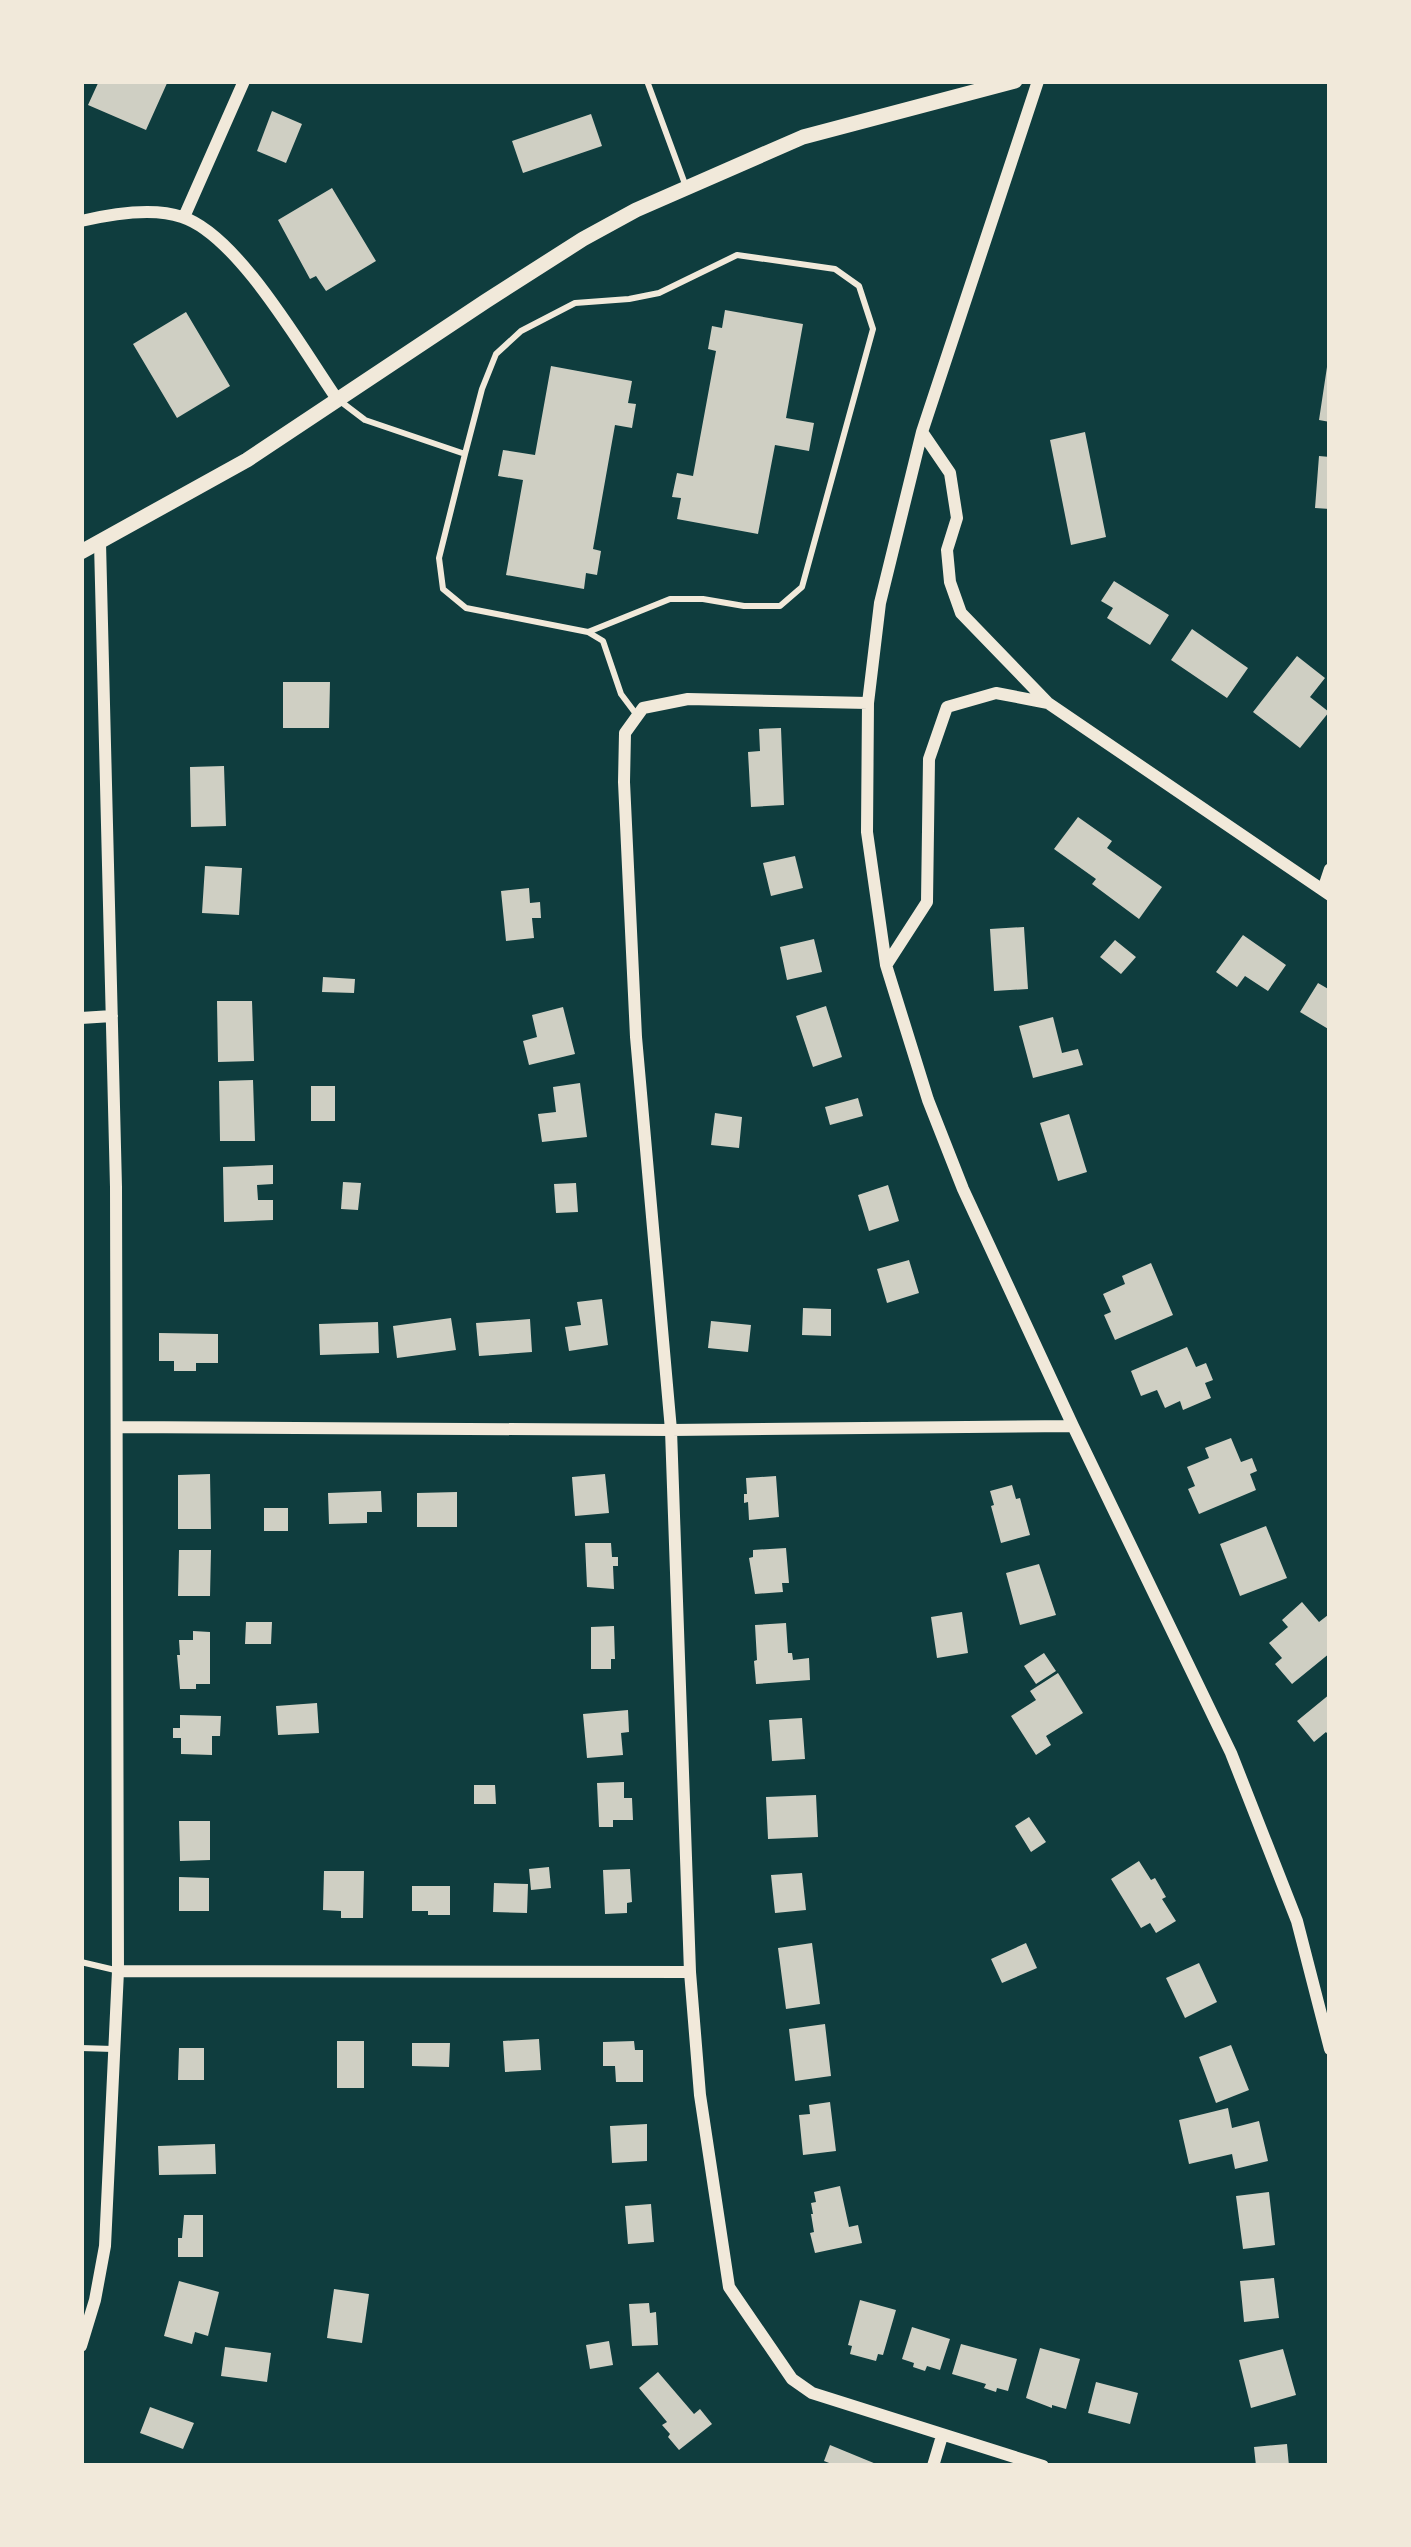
<svg xmlns="http://www.w3.org/2000/svg" width="1411" height="2547" font-family="'PT Sans Narrow',sans-serif">
  <style>
    .building { fill: #cfcfc3 }
    .lines { fill: none; stroke-linecap: round; stroke-linejoin: round }
    .service { stroke: #f1e9da; stroke-width: 6 }
    .minor { stroke: #f1e9da; stroke-width: 12 }
    .tertiary { stroke: #f1e9da; stroke-width: 15 }
  </style>
  <rect width="100%" height="100%" fill="#0f3d3e"/>
  <path class="building" d="M99,81H168L146,130L88,105Z
    M272,111L302,124L286,163L257,151Z
    M591,114L602,146L523,173L512,141Z
    M332,188L376,261L326,291L316,276L310,279L278,220Z
    M725,310L803,324L786,418L814,423L809,451L775,445L758,534L677,519L681,498L672,497L677,473L693,476L716,351L708,349L712,326L722,328Z
    M186,312L230,386L177,418L133,344Z
    M551,366L632,381L628,403L636,404L632,428L615,425L593,549L601,551L597,575L586,573L584,589L506,575L523,480L498,476L503,450L535,455Z
    M1327,367H1330V422L1319,420Z
    M1085,432L1106,537L1071,545L1050,440Z
    M1319,456L1330,457V509L1315,508Z
    M1114,581L1169,615L1150,645L1107,618L1113,608L1101,601Z
    M1192,629L1248,668L1227,698L1171,660Z
    M1297,656L1325,678L1310,697L1329,712L1300,748L1253,712Z
    M283,682H330L329,728H283Z
    M781,728L784,805L751,807L748,752L760,751L759,729Z
    M224,766L226,826L191,827L190,767Z
    M1078,817L1112,841L1107,848L1162,887L1139,919L1092,884L1096,879L1054,849Z
    M795,856L803,888L771,896L763,863Z
    M205,866L242,868L239,915L202,913Z
    M529,888L530,903L540,902L541,918H532L534,938L506,941L501,891Z
    M1024,927L1028,989L994,991L990,929Z
    M1243,935L1286,965L1268,991L1245,976L1237,987L1216,972Z
    M814,939L822,972L787,980L780,947Z
    M1115,940L1136,957L1121,974L1100,957Z
    M323,977L355,979L354,993L322,992Z
    M1318,983L1330,990V1030L1300,1012Z
    M217,1001H252L254,1061L218,1062Z
    M826,1006L842,1057L813,1067L796,1016Z
    M563,1007L575,1054L529,1065L523,1041L537,1037L532,1015Z
    M1053,1017L1062,1053L1078,1049L1083,1065L1033,1078L1019,1026Z
    M253,1080L255,1141H220L219,1081Z
    M580,1083L587,1137L542,1142L538,1114L556,1112L553,1087Z
    M311,1086H335V1121H311Z
    M858,1098L863,1116L830,1125L825,1107Z
    M715,1113L742,1117L739,1148L711,1145Z
    M1069,1114L1087,1172L1058,1181L1040,1123Z
    M273,1165V1184L257,1185L258,1200H273V1220L224,1222L223,1167Z
    M343,1182L361,1183L358,1210L341,1209Z
    M576,1183L578,1212L556,1213L554,1184Z
    M888,1185L899,1221L869,1231L858,1195Z
    M909,1260L919,1293L887,1303L877,1269Z
    M1151,1263L1173,1315L1115,1340L1104,1315L1111,1312L1103,1294L1125,1284L1122,1276Z
    M602,1299L608,1345L569,1351L565,1327L581,1325L577,1302Z
    M803,1308L831,1309V1336L802,1335Z
    M451,1318L456,1350L397,1358L393,1326Z
    M530,1319L532,1352L479,1356L476,1323Z
    M711,1321L751,1325L748,1352L708,1348Z
    M378,1322L379,1353L320,1355L319,1324Z
    M159,1333L218,1334V1363H196V1371H174V1361H159Z
    M1187,1347L1196,1367L1206,1363L1213,1380L1205,1383L1211,1398L1183,1410L1180,1401L1165,1408L1157,1390L1141,1396L1131,1371Z
    M1231,1438L1241,1462L1252,1458L1257,1471L1250,1474L1256,1490L1199,1514L1188,1489L1195,1486L1187,1467L1209,1458L1205,1448Z
    M210,1474L211,1529H178V1475Z
    M605,1474L609,1513L575,1516L572,1477Z
    M776,1476L779,1517L749,1520L748,1502L744,1503V1494H747L746,1478Z
    M1012,1485L1016,1499L1020,1498L1030,1535L1001,1543L991,1506L994,1505L990,1491Z
    M381,1491L382,1512H367V1523L329,1524L328,1493Z
    M457,1492V1527H417V1493Z
    M264,1508H288V1531H264Z
    M1266,1526L1287,1578L1240,1596L1220,1544Z
    M585,1543H611L612,1557H618V1566H613L614,1589L587,1587Z
    M786,1548L789,1583H782L783,1592L755,1594L749,1558L753,1557V1550Z
    M179,1550H211L210,1596H178Z
    M1039,1564L1056,1615L1020,1625L1006,1573Z
    M1302,1602L1319,1622L1328,1615L1330,1618V1653L1292,1684L1275,1664L1282,1658L1269,1643L1288,1627L1282,1620Z
    M962,1612L968,1653L937,1658L931,1617Z
    M246,1622H272L271,1644H245Z
    M786,1623L788,1653H792L793,1660L809,1658L810,1680L756,1684L754,1661L757,1660L755,1625Z
    M614,1626L615,1659H611V1669H591V1627Z
    M193,1631L210,1632V1684H196V1689H180L177,1655H180L179,1640H193Z
    M1044,1653L1056,1671L1036,1684L1024,1666Z
    M1058,1673L1083,1713L1046,1736L1051,1745L1036,1755L1011,1716L1036,1700L1030,1691Z
    M1330,1694V1737L1326,1732L1314,1742L1297,1721Z
    M317,1703L319,1733L278,1735L276,1706Z
    M628,1710L629,1732L621,1733L623,1755L587,1758L583,1714Z
    M180,1715L221,1716L220,1736H212V1755L181,1754V1738H173V1728H180Z
    M802,1718L805,1759L772,1761L769,1720Z
    M624,1782V1798H632L633,1820H613V1827H599L597,1783Z
    M474,1785H495L496,1804H474Z
    M816,1795L818,1837L768,1839L766,1797Z
    M1029,1817L1046,1842L1031,1852L1015,1826Z
    M179,1821H210V1860L180,1861Z
    M1139,1861L1151,1880L1155,1878L1166,1897L1162,1899L1176,1921L1156,1933L1150,1923L1141,1928L1111,1879Z
    M549,1867L551,1888L531,1890L529,1869Z
    M630,1869L632,1902L627,1903V1913L605,1914L603,1870Z
    M324,1871H364L363,1918H341V1911L323,1910Z
    M802,1873L806,1910L775,1913L771,1875Z
    M179,1877L209,1878V1911H179Z
    M494,1883L528,1884L527,1913L493,1912Z
    M412,1886H450V1915H428V1911H412Z
    M812,1943L820,2004L786,2009L778,1948Z
    M1026,1943L1037,1968L1002,1983L991,1959Z
    M1199,1963L1217,2002L1185,2018L1166,1978Z
    M825,2024L831,2076L795,2081L789,2029Z
    M539,2039L541,2070L505,2072L503,2041Z
    M337,2041H364V2088H337Z
    M634,2041L635,2050H643V2082H616L615,2066H603V2042Z
    M412,2043H450L449,2067L412,2066Z
    M1231,2045L1249,2090L1216,2103L1199,2057Z
    M179,2048H204V2080H178Z
    M830,2102L836,2151L803,2155L799,2115L810,2114L809,2105Z
    M1228,2108L1232,2128L1259,2121L1268,2161L1235,2169L1232,2154L1189,2164L1179,2120Z
    M647,2124V2161L612,2163L610,2126Z
    M215,2144L216,2174L159,2175L158,2146Z
    M840,2186L849,2227L858,2225L862,2243L815,2253L810,2233L814,2232L811,2214H813L811,2203L816,2202L814,2192Z
    M1269,2192L1275,2245L1243,2249L1236,2196Z
    M651,2204L654,2242L628,2244L625,2206Z
    M184,2215H203V2257H178V2238H182Z
    M1274,2278L1279,2318L1244,2322L1240,2281Z
    M179,2281L219,2292L208,2336L195,2332L192,2344L164,2336Z
    M334,2289L369,2294L362,2343L327,2338Z
    M860,2300L896,2310L883,2355L878,2354L876,2361L850,2354L852,2346L848,2345Z
    M649,2303L650,2313L656,2312L658,2345L632,2346L629,2304Z
    M912,2327L950,2339L940,2370L927,2366L925,2371L913,2367L914,2363L902,2359Z
    M609,2341L613,2365L590,2369L586,2345Z
    M961,2344L1017,2359L1008,2391L997,2388L996,2392L984,2388L986,2384L952,2374Z
    M225,2347L271,2353L267,2382L221,2376Z
    M1040,2348L1080,2359L1066,2409L1052,2405V2408L1026,2398Z
    M1283,2349L1296,2395L1251,2408L1239,2360Z
    M658,2372L694,2414L700,2409L712,2424L679,2450L668,2437L670,2434L662,2425L667,2422L639,2388Z
    M1096,2382L1138,2393L1130,2424L1088,2413Z
    M150,2407L194,2423L183,2449L140,2433Z
    M1287,2444L1289,2466H1256L1254,2447Z
    M830,2445L881,2466H837L824,2461Z"/>
  <g class="lines">
    <path class="service" d="M647,81L685,184
      M340,401L365,420L465,454L439,558L443,589L466,608L588,632L603,641L621,694L636,714
      M465,454L482,389L496,354L521,331L575,303L629,299L659,293L737,255L835,269L859,286L873,329L802,587L780,606H744L703,599H670L588,632
      M81,1962L115,1970
      M81,2048L113,2049"/>
    <path class="minor" d="M1038,81L922,432L880,603L868,703L867,832L886,965L928,1100L963,1189L1073,1426L1231,1753L1297,1921L1330,2049
      M184,217L244,81
      M81,221C111,214 153,207 182,217C238,235 303,350 337,399
      M922,432L950,473L957,518L947,550L950,582L961,613L1047,702
      M868,703L688,699L643,708L625,733L624,782L636,1037L671,1430L690,1972L700,2095L729,2287L792,2379L812,2393L1043,2466
      M1323,890L1330,869
      M887,964L927,902L929,759L947,707L996,693L1048,703L1330,895
      M81,1018L112,1016
      M118,1427L671,1430L1073,1426
      M118,1971L690,1972
      M81,2346L95,2300L105,2246L118,1971L116,1187L100,543
      M933,2466L942,2436"/>
    <path class="tertiary" d="M81,552L247,460L486,301L583,239L636,210L803,137L1015,81"/>
  </g>
  <rect width="1411" height="2547" fill="none" stroke="#f1e9da" stroke-width="168"/>
</svg>
